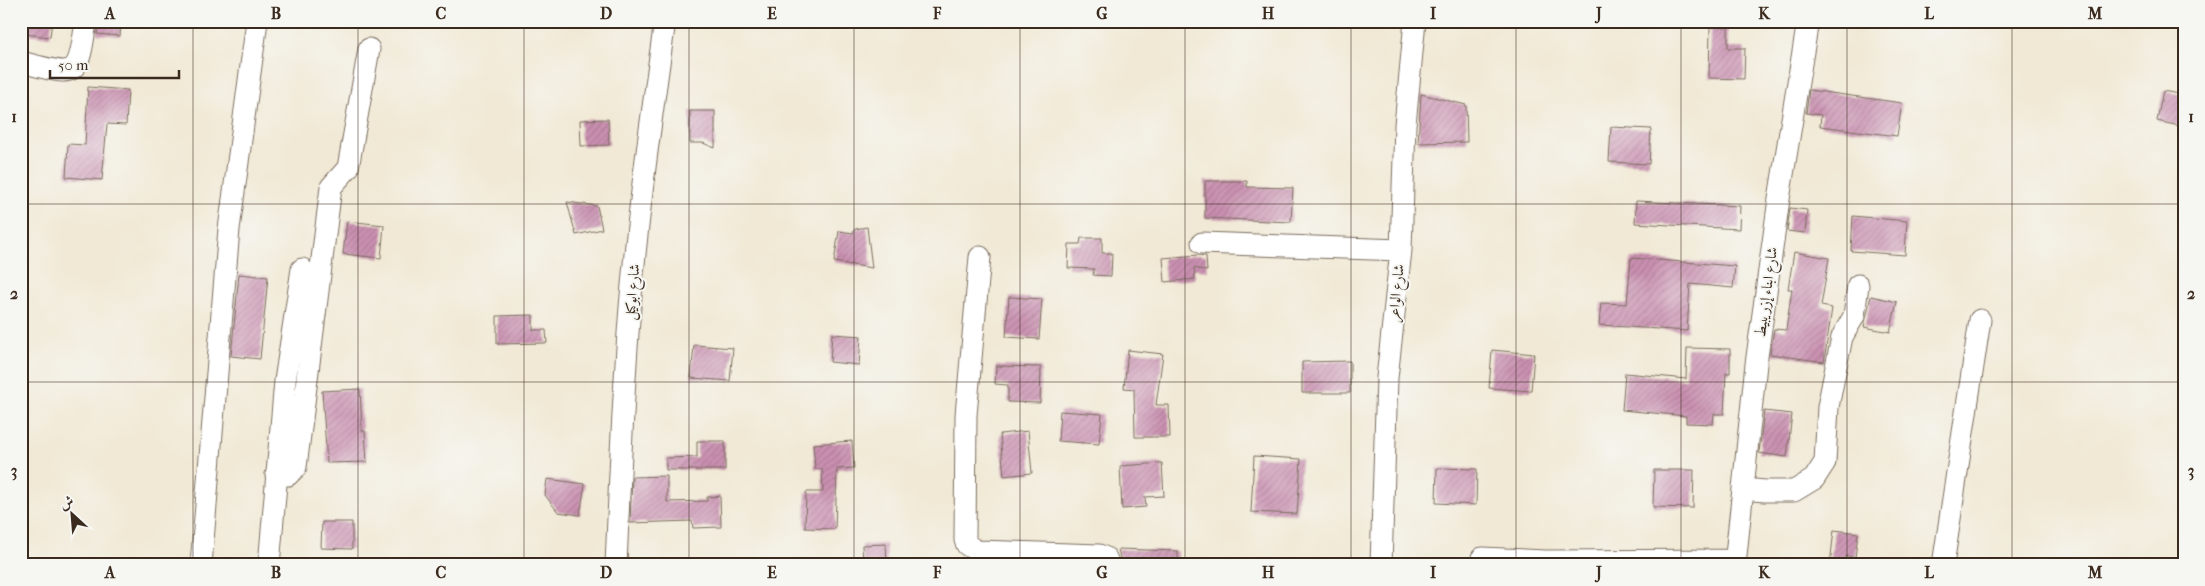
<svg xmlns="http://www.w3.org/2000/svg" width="2205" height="586" font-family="'IM FELL French Canon',Amiri,serif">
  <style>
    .building { fill: url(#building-hatch) }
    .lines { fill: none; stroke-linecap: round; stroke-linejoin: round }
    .minor-casing { stroke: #7b6d5e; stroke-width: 23 }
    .minor { stroke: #fff; stroke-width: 21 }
    .grid { fill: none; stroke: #3b2a1e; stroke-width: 1; stroke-opacity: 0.55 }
    .labels { text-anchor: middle; stroke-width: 4; stroke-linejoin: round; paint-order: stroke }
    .street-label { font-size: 15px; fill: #3b2a1e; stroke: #f6f6f2 }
    .neatline { fill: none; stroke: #3b2a1e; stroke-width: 2 }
    .grid-label { font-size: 16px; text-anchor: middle; font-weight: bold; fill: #3b2a1e }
  </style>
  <defs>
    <pattern id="building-hatch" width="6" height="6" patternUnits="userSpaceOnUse" patternTransform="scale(1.25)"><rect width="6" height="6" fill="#cb91b2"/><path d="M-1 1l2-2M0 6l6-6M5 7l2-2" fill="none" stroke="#a67790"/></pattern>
  </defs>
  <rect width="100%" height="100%" fill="#f6f6f2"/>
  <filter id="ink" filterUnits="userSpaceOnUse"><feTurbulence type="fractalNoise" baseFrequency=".02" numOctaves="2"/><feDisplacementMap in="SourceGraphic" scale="10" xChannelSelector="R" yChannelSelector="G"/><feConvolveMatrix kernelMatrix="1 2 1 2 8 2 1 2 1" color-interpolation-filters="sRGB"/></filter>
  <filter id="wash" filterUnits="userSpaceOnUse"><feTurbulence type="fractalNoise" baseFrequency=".0096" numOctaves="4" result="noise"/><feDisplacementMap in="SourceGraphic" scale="20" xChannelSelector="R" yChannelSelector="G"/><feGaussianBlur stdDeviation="1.12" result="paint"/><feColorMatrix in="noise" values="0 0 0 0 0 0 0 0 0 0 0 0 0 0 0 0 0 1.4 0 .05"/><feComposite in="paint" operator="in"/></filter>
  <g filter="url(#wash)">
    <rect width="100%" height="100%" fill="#f1e9d5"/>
    <g id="blocks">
      <path class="building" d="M27,21H52L50,37L25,34Z
        M98,21H121L120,36L97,34Z
        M1710,27H1728V48H1745L1744,79L1709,78Z
        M88,87L128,90L126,125L107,124L102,180L66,177L68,144L85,145Z
        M1809,90L1902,103L1897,136L1820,126L1821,115L1806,113Z
        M2163,91L2184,95V127L2157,121Z
        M1421,94L1466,105L1467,142L1418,143Z
        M690,111H715V148L703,143H690Z
        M608,119L609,145L581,146L580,120Z
        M1611,127L1651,129L1649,164L1609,162Z
        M1205,181H1247V187L1293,188L1291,222L1205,218Z
        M1636,201L1740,206L1739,229L1635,223Z
        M567,202L597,206L602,229L576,235Z
        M1790,208L1807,210L1805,233L1787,231Z
        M1853,216L1907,221L1905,255L1851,251Z
        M347,221L384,225L381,258L343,254Z
        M867,227L872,268L834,262L839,231L853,233L855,229Z
        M1081,238H1102V253H1112L1111,276L1093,275L1094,269L1068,268L1069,244H1080Z
        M1794,252L1829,258L1821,306L1832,308L1824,362L1770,354L1774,329L1786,330L1792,289H1788Z
        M1198,255L1206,256L1207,271L1194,268L1195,279L1165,282L1163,258Z
        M1631,258L1735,266L1733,288L1690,284L1687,331L1599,325L1601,303L1627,304Z
        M239,274L268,277L260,359L231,356Z
        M1871,296L1897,302L1890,332L1864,327Z
        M1009,297L1042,299L1039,339L1006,337Z
        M533,315V330H546L547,343L497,344V316Z
        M832,334L861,336L859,365L830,362Z
        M694,345L733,348L730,381L691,378Z
        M1687,348L1730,349V373H1726L1724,414H1714L1713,424L1686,423V416L1622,410L1625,373L1686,379Z
        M1128,350L1163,354L1156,405H1169L1170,437H1135L1134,389L1124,388Z
        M1492,350L1534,354L1531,391L1489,388Z
        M1350,361V393H1302V362Z
        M996,366L1041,367L1040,403L1008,402V385L995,384Z
        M360,389L362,431H365L367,462L327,463L322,391Z
        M1060,411L1102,414L1099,444L1058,441Z
        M1764,411L1792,414L1787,457L1759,453Z
        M1028,431L1032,473L1004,476L1000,434Z
        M697,441H725V470H666V458L697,457Z
        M852,441L854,468L837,469L835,529L805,528L806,492H823L822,469H815L813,444Z
        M1254,456L1301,459L1297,514L1251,512Z
        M1162,463L1164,496L1145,497L1146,507L1122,509L1120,466Z
        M1437,468L1477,469L1476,505L1436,503Z
        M1654,470H1694L1693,508L1653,507Z
        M667,476V502L707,501V497L720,496L721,527L693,528L692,521L630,523L632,477Z
        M547,479L585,484L580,515L558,512L545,495Z
        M322,522H352V549L321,548Z
        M1834,530L1858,533L1855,558L1846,556L1845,565H1830Z
        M886,544L887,565H863L862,545Z
        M1118,549L1178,551V565H1142V563L1121,562Z"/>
    </g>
  </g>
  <g filter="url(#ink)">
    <use href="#blocks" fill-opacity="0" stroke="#7b6d5e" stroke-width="1"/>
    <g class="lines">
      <defs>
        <path id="minor" d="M21,62C76,76 78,81 86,21
          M1202,243L1401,250
          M980,257L966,415L965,540L967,545L977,551L1099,555L1106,558L1109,565
          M276,475H288L296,467L331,187L348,168L369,49
          M1743,489L1765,491H1794L1814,479L1825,462L1828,407L1842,337L1854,316L1858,285
          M1482,558L1546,561L1736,560
          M201,565L229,229L257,21
          M269,565L285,381L302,269
          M616,565C620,475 623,385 631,296C639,204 652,113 665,21
          M1381,565L1387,378L1401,250L1405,125L1415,21
          M1735,565L1756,364L1779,199L1808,21
          M1943,565L1980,320"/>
      </defs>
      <use href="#minor" class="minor-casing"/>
      <use href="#minor" class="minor"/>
    </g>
  </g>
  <path class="grid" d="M193,21V565M358,21V565M524,21V565M689,21V565M854,21V565M1020,21V565M1185,21V565M1351,21V565M1516,21V565M1681,21V565M1847,21V565M2012,21V565M21,204H2184M21,382H2184"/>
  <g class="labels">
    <g class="street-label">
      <text transform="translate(632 292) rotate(-85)" y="5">شارع ابوكيل</text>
      <text transform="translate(1766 292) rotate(-82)" y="5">شارع ابناء إزريبيط</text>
      <text transform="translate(1396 293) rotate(-84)" y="5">شارع الواعر</text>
    </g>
  </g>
  <rect width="2205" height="586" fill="none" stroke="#f6f6f2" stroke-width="55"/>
  <g transform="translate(72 514) rotate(334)" stroke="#f6f6f2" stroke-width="4" paint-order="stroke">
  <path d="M0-4L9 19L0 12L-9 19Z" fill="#3b2a1e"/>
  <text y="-8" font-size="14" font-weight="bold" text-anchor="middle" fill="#3b2a1e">ش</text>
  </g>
  <path d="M50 70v8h129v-8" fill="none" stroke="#3b2a1e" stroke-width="2.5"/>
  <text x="58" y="70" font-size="15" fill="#3b2a1e" stroke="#f6f6f2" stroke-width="4" paint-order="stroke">50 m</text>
  <rect x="28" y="28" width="2150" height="530" class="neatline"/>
  <g class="grid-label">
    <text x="110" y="19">A</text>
    <text x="276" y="19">B</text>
    <text x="441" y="19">C</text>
    <text x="606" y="19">D</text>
    <text x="772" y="19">E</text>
    <text x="937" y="19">F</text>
    <text x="1102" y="19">G</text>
    <text x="1268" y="19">H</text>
    <text x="1433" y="19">I</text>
    <text x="1599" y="19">J</text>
    <text x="1764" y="19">K</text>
    <text x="1929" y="19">L</text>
    <text x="2095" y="19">M</text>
    <text x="14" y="122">1</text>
    <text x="2191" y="122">1</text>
    <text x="14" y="299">2</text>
    <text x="2191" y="299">2</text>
    <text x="14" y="476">3</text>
    <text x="2191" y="476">3</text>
    <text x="110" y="578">A</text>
    <text x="276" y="578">B</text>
    <text x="441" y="578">C</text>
    <text x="606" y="578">D</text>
    <text x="772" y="578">E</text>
    <text x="937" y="578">F</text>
    <text x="1102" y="578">G</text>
    <text x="1268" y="578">H</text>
    <text x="1433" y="578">I</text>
    <text x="1599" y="578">J</text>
    <text x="1764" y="578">K</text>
    <text x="1929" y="578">L</text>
    <text x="2095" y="578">M</text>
  </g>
</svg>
